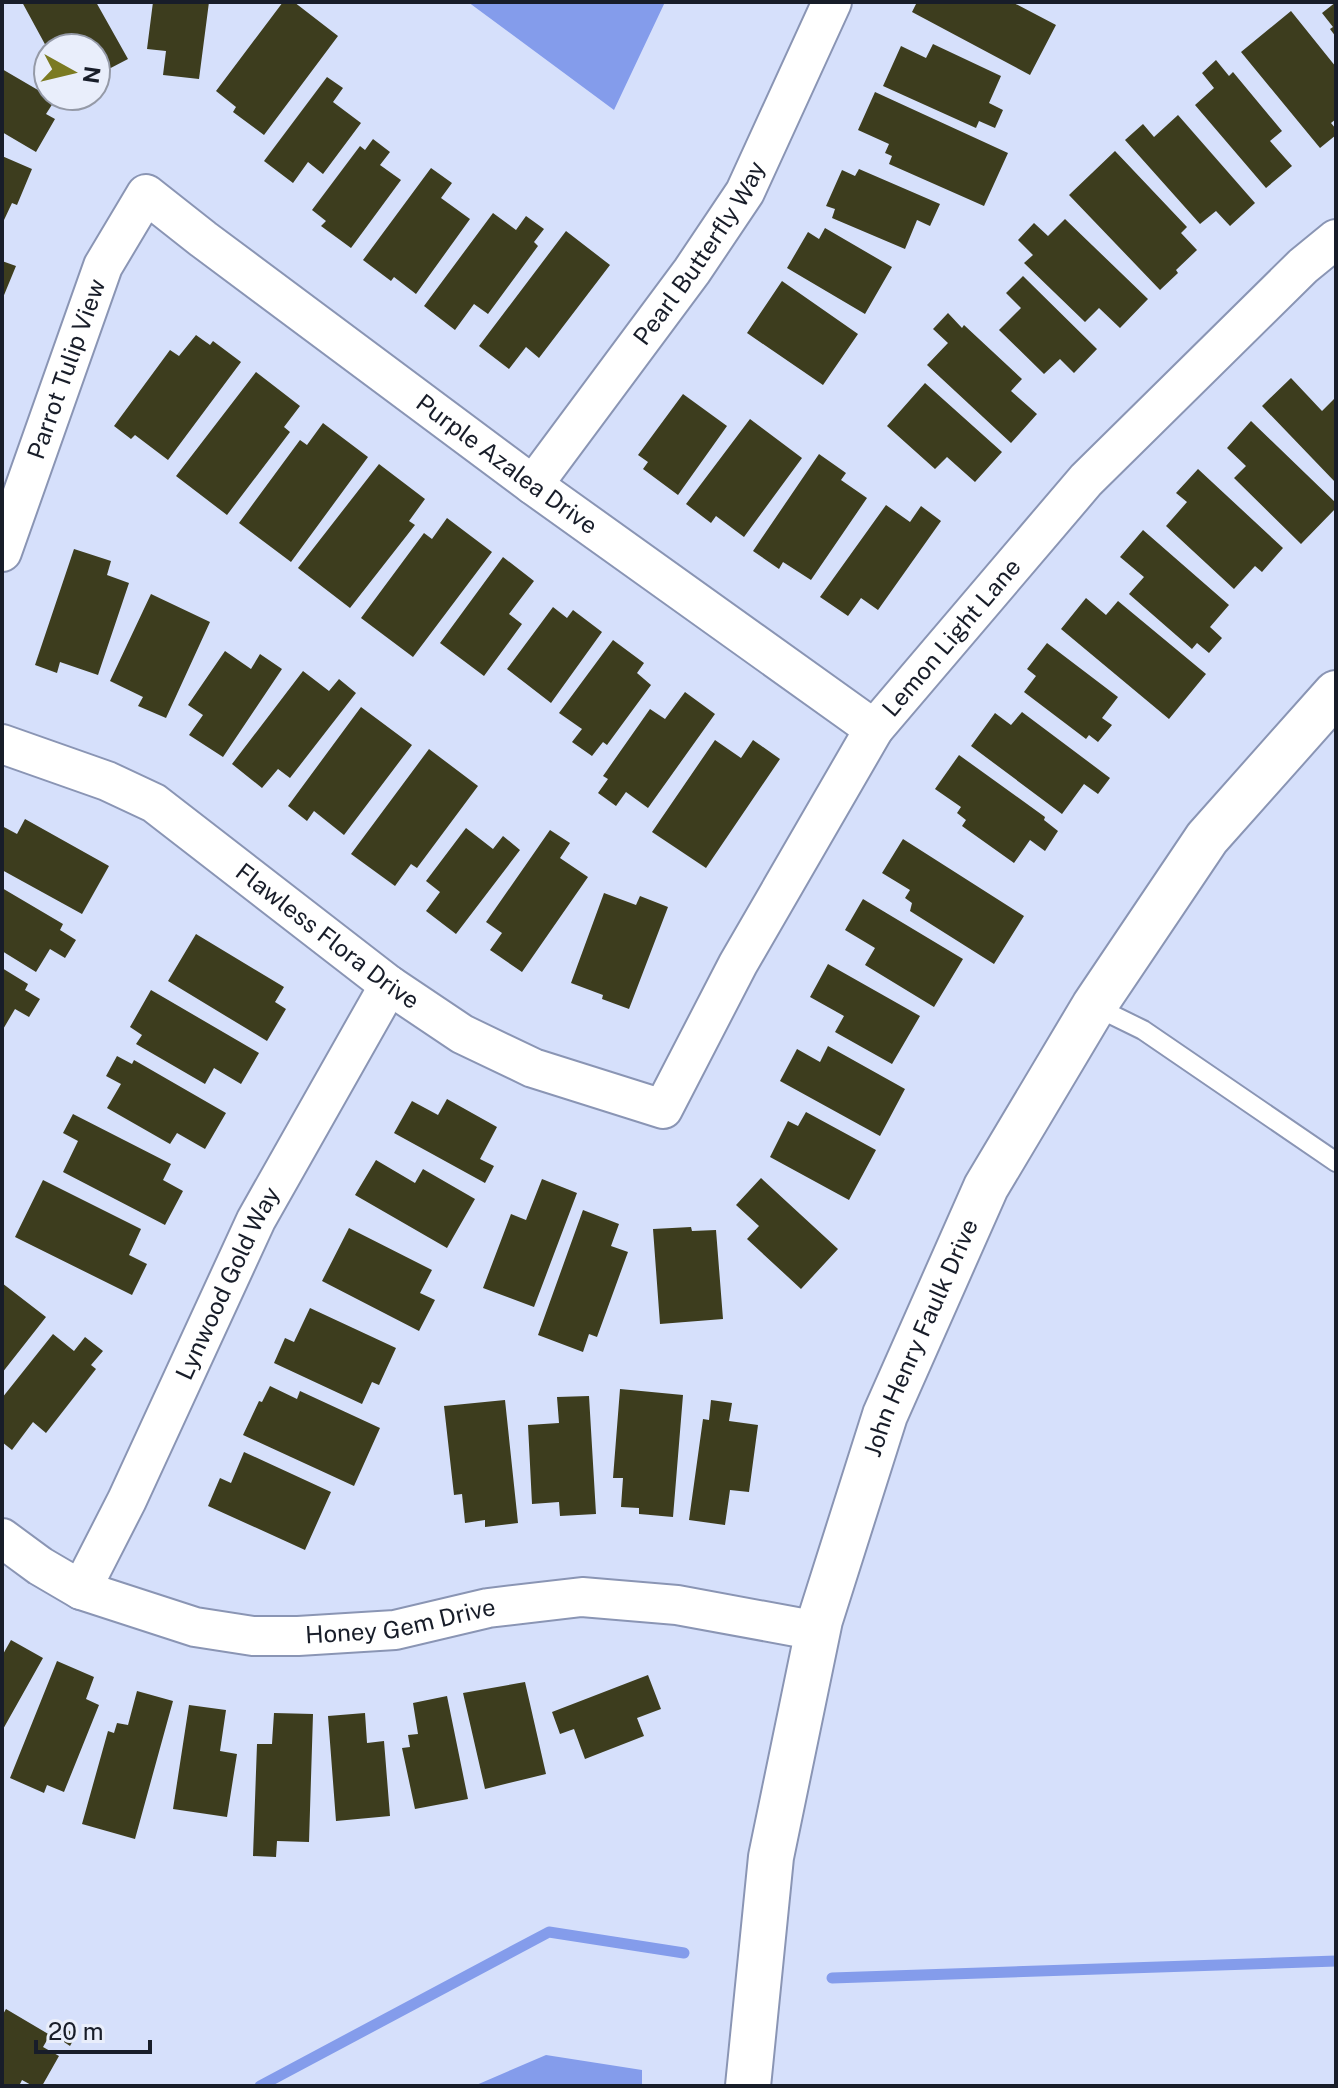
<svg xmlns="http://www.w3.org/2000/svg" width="1338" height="2088" font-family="'Public Sans',sans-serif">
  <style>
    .water { fill: #849ceb }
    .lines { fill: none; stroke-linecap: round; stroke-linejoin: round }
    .stream { stroke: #849ceb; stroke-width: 11 }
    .building { fill: #3d3d1e }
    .lane-casing { stroke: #8a95b4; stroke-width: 22 }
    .street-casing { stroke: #8a95b4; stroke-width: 42 }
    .secondary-casing { stroke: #8a95b4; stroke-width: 48 }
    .lane { stroke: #fff; stroke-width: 18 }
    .street { stroke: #fff; stroke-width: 38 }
    .secondary { stroke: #fff; stroke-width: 44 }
    .labels { text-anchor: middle; stroke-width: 8; stroke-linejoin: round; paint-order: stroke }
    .street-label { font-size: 24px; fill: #181d29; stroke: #e9eefb }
  </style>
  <rect width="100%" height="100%" fill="#d6e0fb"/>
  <path class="water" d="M468,2H665L614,110Z
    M546,2055L642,2070V2086H474Z"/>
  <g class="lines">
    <path class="stream" d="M832,1978L1336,1961
      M260,2086L549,1932L684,1953"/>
  </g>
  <path class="building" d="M22,2H96L128,59L103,72L108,81L96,87V48H47Z
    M153,2H209L199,79L163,75L166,51L147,49Z
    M283,2H294L338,36L264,135L233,112L236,107L216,91Z
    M917,2H1012L1056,25L1030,75L912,12Z
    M1336,2V37L1330,29L1333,27L1322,13Z
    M1291,11L1336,67V119L1331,123L1336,129V135L1320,148L1241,52Z
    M933,44L1001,76L989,103L1003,110L995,128L979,121L976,128L883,86L901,46L926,58Z
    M1216,60L1229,76L1233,72L1282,131L1270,141L1292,166L1266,188L1195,105L1214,88L1202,73Z
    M2,69L55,100L46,114L55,119L36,152L2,132Z
    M327,77L343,88L333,102L361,123L323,174L308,162L293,183L264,161Z
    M875,92L1008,153L984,206L889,164L892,156L885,153L889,144L858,130Z
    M1178,115L1255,203L1230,226L1216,211L1200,224L1125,140L1143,124L1154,137Z
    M373,139L390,152L380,165L401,180L351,248L321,226L326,221L312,210L360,146L365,150Z
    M1115,151L1187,227L1181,233L1197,250L1176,270L1178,273L1160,290L1069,195Z
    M2,156L32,169L17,205L12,203L4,220L2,219Z
    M431,168L452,183L441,198L470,219L416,294L394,277L391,281L363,260Z
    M859,169L940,204L930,226L917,220L905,249L832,218L835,209L826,206L842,170L855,176Z
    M493,213L516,230L526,216L544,229L534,242L538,246L488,314L474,304L455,330L424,306Z
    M1065,219L1148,299L1120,328L1099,308L1085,322L1024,263L1033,255L1018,240L1034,223L1048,236Z
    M825,228L892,267L865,314L787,268L808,232L819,239Z
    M566,231L610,265L539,358L526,347L509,369L479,346Z
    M2,261L16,266L2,300Z
    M1023,276L1097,349L1074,373L1060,359L1044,374L999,330L1021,308L1006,293Z
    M782,281L858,334L823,385L747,333Z
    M948,313L962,328L964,325L1022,379L1011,391L1037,414L1011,443L927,365L948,343L933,329Z
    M196,335L210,345L213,341L241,362L168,460L135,435L131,439L114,426L170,350L179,356Z
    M256,372L300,406L284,427L290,432L227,515L176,476Z
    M1291,378L1322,411L1334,399L1336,401V483L1262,406Z
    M925,383L1002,452L975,482L947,457L935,469L887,426Z
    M683,394L727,426L678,495L643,469L648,462L638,455Z
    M750,419L802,458L744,537L716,516L711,523L686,504Z
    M1251,421L1336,503V508L1301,544L1234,478L1246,466L1227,448Z
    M323,423L368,457L291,562L239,523L300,440L307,445Z
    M819,454L846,473L841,480L867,498L811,580L783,562L779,569L753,551Z
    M379,464L425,499L409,521L415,525L350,608L298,568Z
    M1198,469L1283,548L1262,572L1255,566L1234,589L1166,526L1187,502L1176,493Z
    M886,505L910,522L921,506L941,521L878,610L861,598L848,616L820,597Z
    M447,518L492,552L413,657L361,618L424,533L432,539Z
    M1143,530L1229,605L1210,627L1222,638L1209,653L1197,643L1192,649L1129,594L1144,577L1120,557Z
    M74,549L111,561L107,575L129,583L98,675L60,662L57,673L35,665Z
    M503,557L534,581L509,614L522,624L484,676L440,643Z
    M151,594L210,622L166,718L138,706L143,697L110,681Z
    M1086,598L1106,615L1118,601L1206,674L1169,719L1061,629Z
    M553,607L567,618L573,610L602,632L551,703L507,669Z
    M613,640L644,663L637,673L651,685L607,745L603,742L592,756L572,742L582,729L559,713Z
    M1047,643L1118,697L1102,718L1112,725L1098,742L1089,735L1086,739L1024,692L1036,676L1027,669Z
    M225,651L251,669L260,654L282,669L223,757L189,735L203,715L188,705Z
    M303,671L329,691L339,679L356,693L290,778L278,769L262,788L232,764Z
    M685,692L715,714L648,808L626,792L616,806L598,793L608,779L603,776L650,709L665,719Z
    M361,707L412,745L344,835L314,811L307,821L288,806Z
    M1022,712L1110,778L1098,794L1084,784L1062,814L971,746L995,713L1011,725Z
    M715,740L741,758L753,740L780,759L706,868L652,832Z
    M429,749L478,786L417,868L411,864L395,886L351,854Z
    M959,755L1045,817L1044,820L1058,831L1045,851L1030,840L1014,863L962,826L966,820L957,813L961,807L935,789Z
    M25,819L109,866L82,914L2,870V826L17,834Z
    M466,828L493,849L503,836L520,850L456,934L426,911L440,892L426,881Z
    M550,830L570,843L560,858L588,877L522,972L490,950L502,933L486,922Z
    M903,839L1024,916L994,964L910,911L912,903L905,898L910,890L882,873Z
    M2,888L63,924L60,930L76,940L65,958L50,949L36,972L2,951Z
    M604,893L636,905L640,896L668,907L629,1009L602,999L603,995L571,983Z
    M863,899L963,959L934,1007L865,965L875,948L845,930Z
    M196,934L284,987L275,1002L286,1009L267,1041L168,981Z
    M828,964L920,1016L892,1064L835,1032L844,1016L810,997Z
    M2,968L28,984L25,990L40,999L29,1017L15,1009L2,1031Z
    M151,990L259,1053L241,1084L214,1068L205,1084L136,1044L142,1035L130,1027Z
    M828,1046L905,1089L880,1136L780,1081L797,1049L820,1062Z
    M117,1056L132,1064L134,1060L226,1113L205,1149L177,1133L170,1144L107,1108L121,1084L106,1076Z
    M447,1099L497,1127L480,1159L494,1166L485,1183L394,1133L412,1101L438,1115Z
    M806,1112L876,1150L849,1200L770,1157L788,1121L798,1126Z
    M73,1114L171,1164L163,1180L183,1191L165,1225L63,1172L78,1141L63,1133Z
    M376,1160L415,1183L423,1169L475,1199L447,1248L355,1195Z
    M761,1178L838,1249L801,1289L747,1239L759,1226L736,1205Z
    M542,1179L577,1193L534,1307L483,1288L511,1214L526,1220Z
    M43,1180L141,1229L129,1255L147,1264L132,1295L15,1237Z
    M583,1210L619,1224L611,1246L628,1252L597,1337L589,1334L583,1352L538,1335Z
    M691,1227L692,1231L716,1230L723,1319L660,1324L653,1229Z
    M349,1228L432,1270L420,1293L435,1300L419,1331L322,1281Z
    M2,1283L46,1317L2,1373Z
    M310,1308L396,1348L379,1385L372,1382L362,1404L274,1363L285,1338L294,1342Z
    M53,1334L74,1351L85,1337L103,1351L91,1365L96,1369L46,1433L33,1422L12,1450L2,1442V1398Z
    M270,1386L297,1399L300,1391L380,1428L354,1486L243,1435L259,1401L262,1402Z
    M620,1389L683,1395L673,1517L639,1514V1508L621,1507L623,1478H613Z
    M589,1396L596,1514L560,1516L559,1502L532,1504L528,1425L559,1423L557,1397Z
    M505,1400L518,1523L485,1527V1520L465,1523L462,1494L454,1495L444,1406Z
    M711,1400L732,1403L729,1421L758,1425L749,1492L730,1490L725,1525L689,1520L703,1419L709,1420Z
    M244,1452L331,1492L305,1550L208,1506L220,1478L231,1483Z
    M11,1640L43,1658L2,1731V1656Z
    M57,1661L94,1677L86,1699L99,1705L64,1792L47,1785L44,1793L10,1778Z
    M648,1675L661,1709L637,1718L644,1736L585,1759L574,1729L560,1734L552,1712Z
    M525,1682L546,1774L485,1789L463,1693Z
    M137,1691L173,1701L135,1839L82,1824L108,1731L114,1733L117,1723L128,1725Z
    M447,1696L468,1799L415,1809L402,1748L410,1747L408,1735L418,1734L413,1703Z
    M189,1705L226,1710L220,1751L237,1754L227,1817L173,1809Z
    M274,1713L313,1714L309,1842L277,1841L276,1857L253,1856L257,1744H272Z
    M365,1713L367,1743L384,1741L390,1816L336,1821L328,1716Z
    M6,2009L50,2035L43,2047L59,2056L42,2086H33L22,2080L19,2086H2V2016Z
    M65,2028L76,2035L70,2046L58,2038Z"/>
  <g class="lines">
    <defs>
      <path id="lane" d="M1094,1006L1143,1030L1336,1162"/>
      <g id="street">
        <path id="s1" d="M533,485L692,271L745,192L832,2"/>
        <path id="s2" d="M2,552L103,266L146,194L203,239L533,485L874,729"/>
        <path id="s3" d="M2,744L107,781L154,803L389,985L462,1034L533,1068L663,1109L738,964L874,729L1086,480L1303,266L1336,239"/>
        <path id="s4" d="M2,1538L40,1566L81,1590L195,1627L253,1636H298L395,1630L488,1608L582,1597L677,1605L818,1631"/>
        <path id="s5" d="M81,1590L127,1500L256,1220L389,985"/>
      </g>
      <g id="secondary">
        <path id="s6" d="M748,2086L771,1857L820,1620L885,1415L986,1187L1094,1006L1207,838L1336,693"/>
      </g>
    </defs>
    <use href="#lane" class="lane-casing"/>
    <use href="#street" class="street-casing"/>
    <use href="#secondary" class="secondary-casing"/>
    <use href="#lane" class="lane"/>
    <use href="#street" class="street"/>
    <use href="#secondary" class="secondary"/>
  </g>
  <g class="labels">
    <g class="street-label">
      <text dy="8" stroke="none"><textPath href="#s1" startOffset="286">Pearl Butterfly Way</textPath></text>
      <text dy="8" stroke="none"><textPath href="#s2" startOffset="194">Parrot Tulip View</textPath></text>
      <text dy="8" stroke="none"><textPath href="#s2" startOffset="838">Purple Azalea Drive</textPath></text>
      <text dy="8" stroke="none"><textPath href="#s3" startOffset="1318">Lemon Light Lane</textPath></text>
      <text dy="8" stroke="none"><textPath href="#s3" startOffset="382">Flawless Flora Drive</textPath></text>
      <text dy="8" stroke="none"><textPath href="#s5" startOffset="340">Lynwood Gold Way</textPath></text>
      <text dy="8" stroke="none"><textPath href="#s6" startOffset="772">John Henry Faulk Drive</textPath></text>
      <text dy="8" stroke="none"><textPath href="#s4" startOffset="422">Honey Gem Drive</textPath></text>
    </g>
  </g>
  <rect width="1338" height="2088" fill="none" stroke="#181d29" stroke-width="8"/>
  <g transform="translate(72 72) rotate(98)"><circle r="38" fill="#e9eefb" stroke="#959aa7" stroke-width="2"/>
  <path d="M0-6L14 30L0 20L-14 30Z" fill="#7b7a21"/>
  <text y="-12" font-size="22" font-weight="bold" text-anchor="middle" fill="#181d29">N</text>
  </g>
  <path d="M36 2040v12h114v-12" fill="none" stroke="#181d29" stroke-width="4"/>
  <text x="48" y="2040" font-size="24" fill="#181d29" stroke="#e9eefb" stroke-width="6" paint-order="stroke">20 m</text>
</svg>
